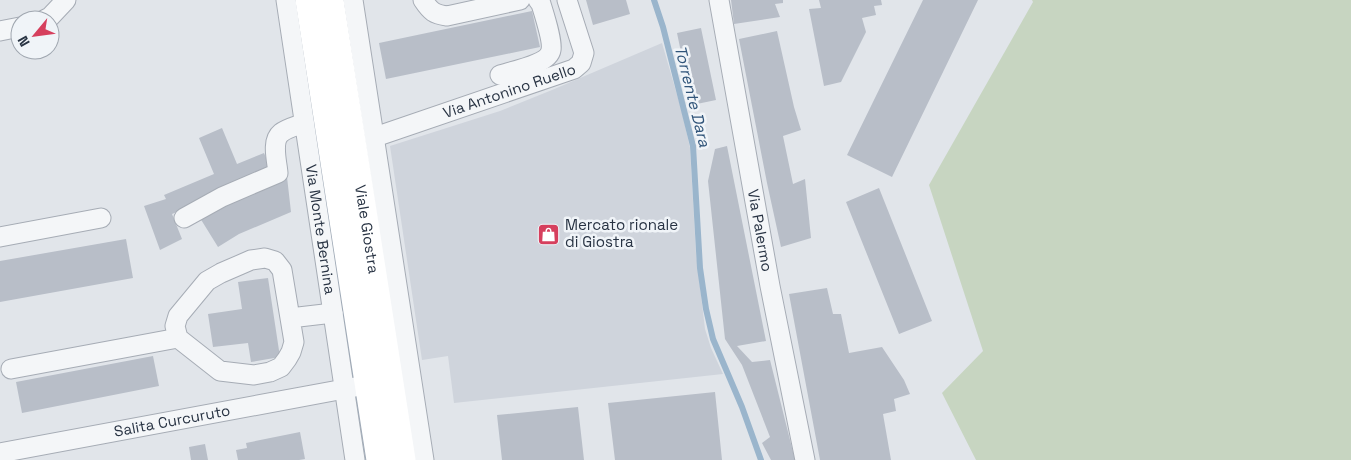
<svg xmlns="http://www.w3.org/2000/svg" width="1351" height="460" font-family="'Space Grotesk',sans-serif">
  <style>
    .built { fill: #cfd4dc }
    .green { fill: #c7d5c1 }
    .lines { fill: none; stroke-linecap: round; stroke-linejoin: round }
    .stream { stroke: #9ab5cc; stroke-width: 6 }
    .building { fill: #b8bec8 }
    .minor-casing { stroke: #a6acb5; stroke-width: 21 }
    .major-casing { stroke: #9faab7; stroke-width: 27 }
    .minor { stroke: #f4f6f8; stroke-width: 19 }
    .major { stroke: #fff; stroke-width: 25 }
    .labels { text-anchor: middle; stroke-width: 5; stroke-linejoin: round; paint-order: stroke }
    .street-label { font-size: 15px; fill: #283343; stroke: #f0f4f8 }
    .poi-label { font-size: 15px; fill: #283343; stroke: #f0f4f8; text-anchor: start }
    .water-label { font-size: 16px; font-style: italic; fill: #305479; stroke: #f0f4f8 }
  </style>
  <rect width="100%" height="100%" fill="#e1e5ea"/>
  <path class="built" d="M662,43L682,112L690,148L696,253L705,329L711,348L723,374L454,403L448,356L422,360L390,146L500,111L552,90Z"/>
  <path class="green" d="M1032,0H1351V460H976L942,393L983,351L929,185L1033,2Z"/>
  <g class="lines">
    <path class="stream" d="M654,0L663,27L693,146L700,268L706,309L713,339L742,407L761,460"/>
  </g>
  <path class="building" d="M586,0H626L630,14L593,25Z
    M731,0H783V3L775,4L780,17L734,24Z
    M819,0H881L882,5L874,6L876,15L862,18L866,32L841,82L824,86L809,9L821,8Z
    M923,0H978L892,177L847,155Z
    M532,11L540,47L386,79L379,43Z
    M701,28L716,100L692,105L677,33Z
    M777,31L794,107L801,130L783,136L793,184L805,179L811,238L781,247L767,183L739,39Z
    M222,128L237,164L264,153L272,172L172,214L182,239L160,250L144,206L166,199L164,195L214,174L199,138Z
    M727,146L766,341L737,346L752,362L770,360L795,460H771L762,443L770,437L742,365L725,339L708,181L715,149Z
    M287,177L291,212L239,234L218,247L200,218L224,204Z
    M879,188L932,321L899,334L846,202Z
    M126,239L133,278L0,302V261Z
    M268,278L280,357L251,362L248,343L213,347L208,314L242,309L238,282Z
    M827,288L833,314H841L849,353L882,347L904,380L910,394L894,399L896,411L883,414L891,460H820L789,294Z
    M153,356L159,386L22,413L16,382Z
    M715,392L722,460H615L608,403Z
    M578,407L584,460H502L497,415Z
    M300,432L305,459L299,460H238L236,450L247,448L246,443Z
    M205,444L208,460H191L189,447Z"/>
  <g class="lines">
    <defs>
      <g id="minor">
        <path id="s1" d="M286,0L355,460"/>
        <path d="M353,0L424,460"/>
        <path d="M423,0C431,12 434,14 447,16L520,0"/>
        <path id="s2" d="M719,0L770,286L805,460"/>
        <path d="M44,20L50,17L66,0"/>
        <path d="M0,31L20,27"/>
        <path d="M500,75C512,71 549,64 551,50C553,41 544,14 541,4L538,0"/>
        <path id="s3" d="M375,137L574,69L581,63L584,53L567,0"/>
        <path d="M184,218L222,197L278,173C277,161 271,141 281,133C287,128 297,126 304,123"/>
        <path d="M0,237L101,218"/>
        <path d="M290,318L294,342L291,352L287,359L281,367L270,372L254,375L220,371L178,338L175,326L178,316L207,281L221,273L251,260L265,258L275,261L282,270L290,318L333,313"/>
        <path d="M11,369L178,338"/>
        <path id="s4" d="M0,453L355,387"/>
      </g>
      <g id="major">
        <path d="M308,0L379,460"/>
        <path id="s5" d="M331,0L403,460"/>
      </g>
    </defs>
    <use href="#minor" class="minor-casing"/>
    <use href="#major" class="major-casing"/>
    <use href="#minor" class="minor"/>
    <use href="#major" class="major"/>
  </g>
  <defs>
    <symbol id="shop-square" viewBox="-11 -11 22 22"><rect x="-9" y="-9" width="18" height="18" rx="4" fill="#d63f5d" stroke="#f0f4f8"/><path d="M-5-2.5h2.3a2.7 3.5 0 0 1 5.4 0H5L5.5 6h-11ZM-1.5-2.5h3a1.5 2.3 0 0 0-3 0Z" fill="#fff"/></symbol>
  </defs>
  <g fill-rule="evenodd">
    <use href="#shop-square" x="536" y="222" width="25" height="25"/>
  </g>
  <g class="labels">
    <g class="street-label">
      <text dy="5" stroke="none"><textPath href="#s3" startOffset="142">Via Antonino Ruello</textPath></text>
      <text dy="5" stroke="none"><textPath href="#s1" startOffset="232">Via Monte Bernina</textPath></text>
      <text dy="5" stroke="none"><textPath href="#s5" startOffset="232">Viale Giostra</textPath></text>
      <text dy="5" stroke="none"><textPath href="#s2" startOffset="234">Via Palermo</textPath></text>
      <text dy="5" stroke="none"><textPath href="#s4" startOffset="175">Salita Curcuruto</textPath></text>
    </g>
    <g class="poi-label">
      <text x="565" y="230">Mercato rionale<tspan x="565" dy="17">di Giostra</tspan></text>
    </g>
    <g class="water-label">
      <text transform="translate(693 96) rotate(76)" y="6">Torrente Dara</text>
    </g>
  </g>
  <g transform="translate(35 35) rotate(241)"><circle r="24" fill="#f0f4f8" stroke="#a0a7b0"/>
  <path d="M0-4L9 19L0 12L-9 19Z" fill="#d63f5d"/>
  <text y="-8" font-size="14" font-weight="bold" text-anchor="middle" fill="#283343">N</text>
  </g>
</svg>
